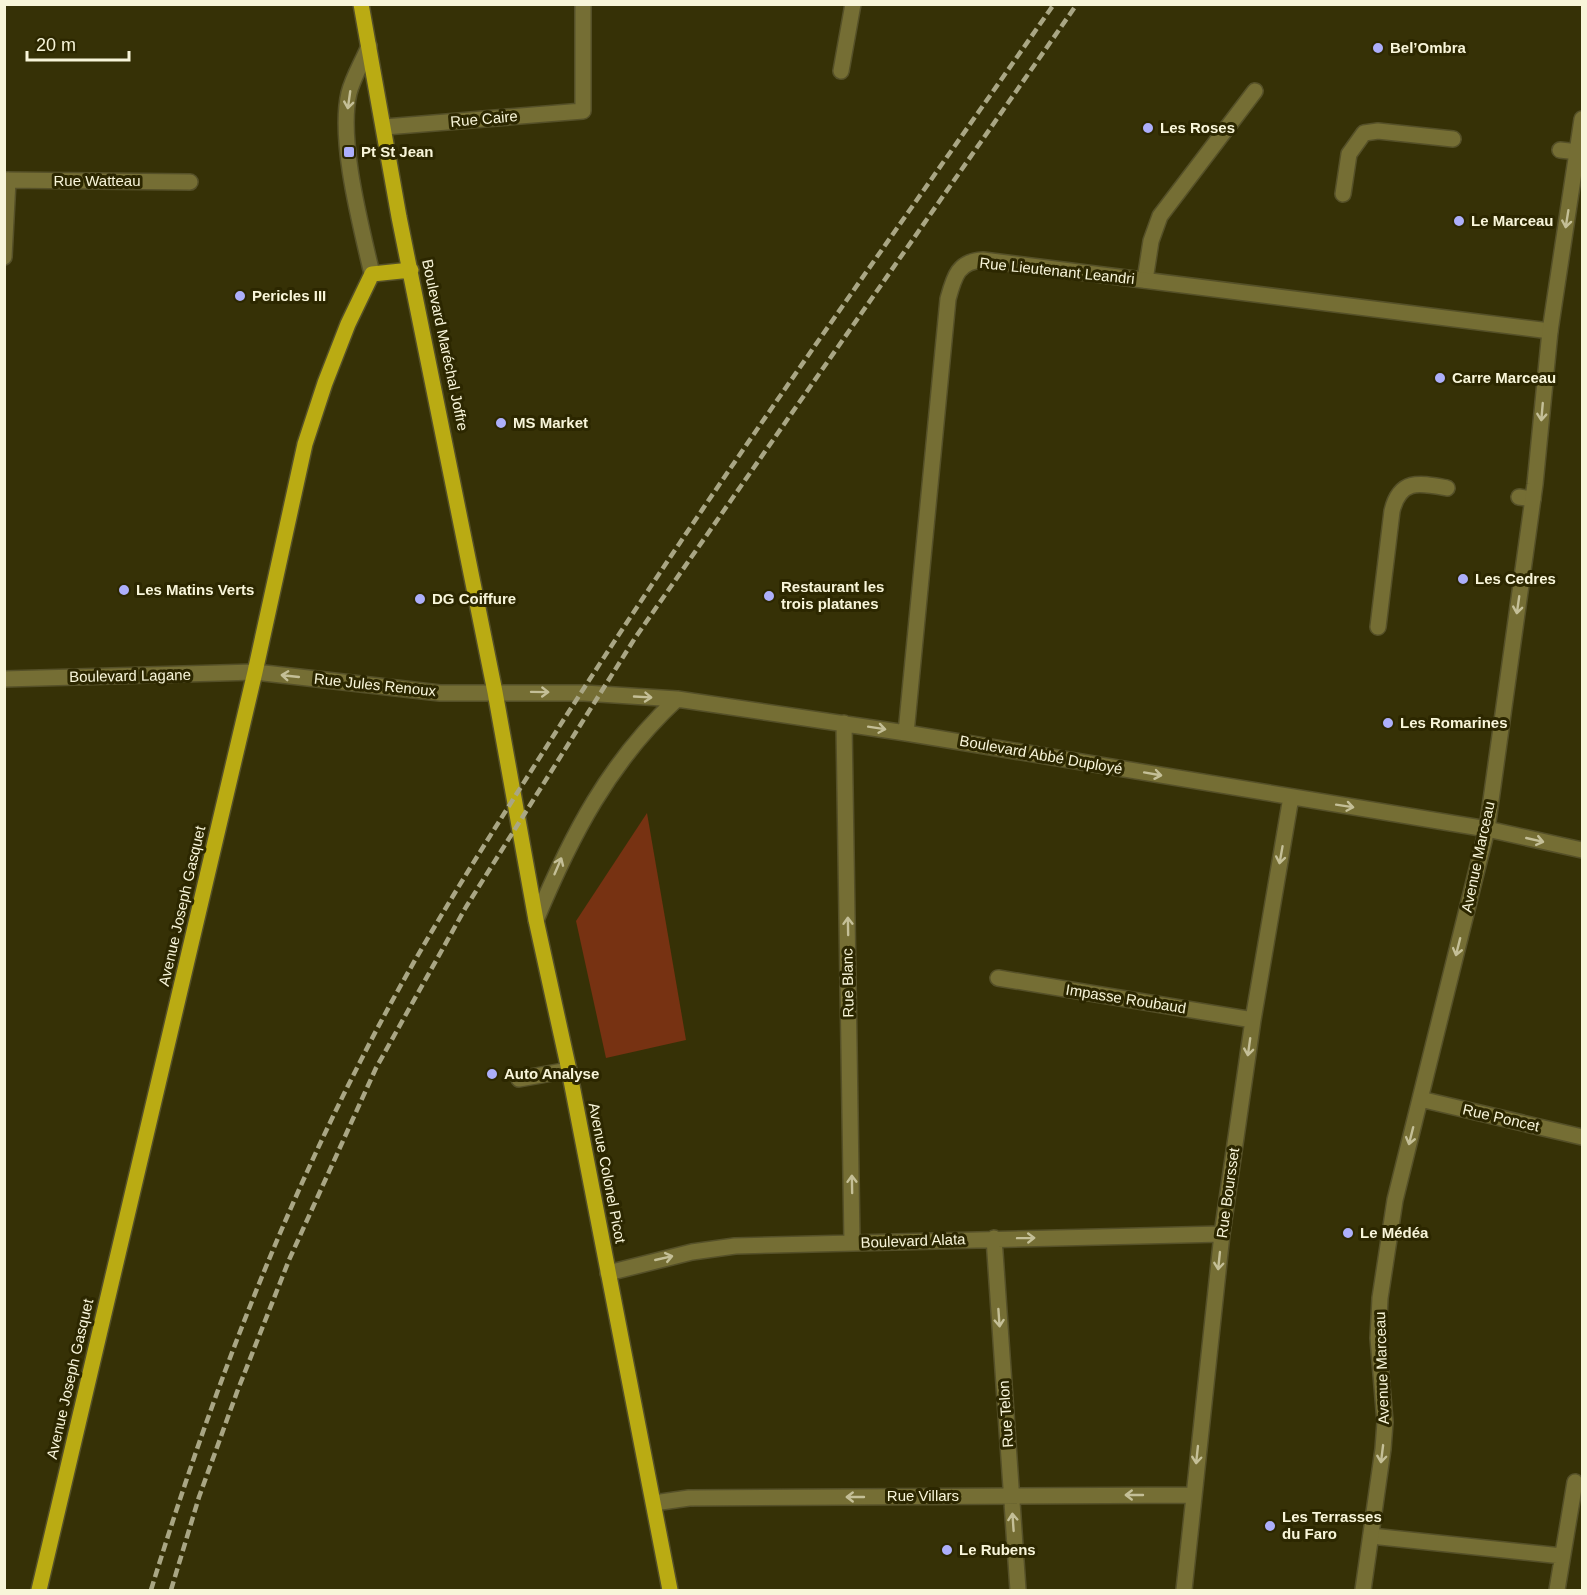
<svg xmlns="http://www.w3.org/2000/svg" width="1587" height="1595" font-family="Helvetica,sans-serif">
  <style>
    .green { fill: #773212 }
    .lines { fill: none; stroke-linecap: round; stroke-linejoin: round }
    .service-casing { stroke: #555028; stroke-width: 18 }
    .minor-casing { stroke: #555028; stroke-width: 18 }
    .tertiary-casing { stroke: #555028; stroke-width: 18 }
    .primary-casing { stroke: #555028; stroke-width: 18 }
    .service { stroke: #756e34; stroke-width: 15 }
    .minor { stroke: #756e34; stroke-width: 15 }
    .tertiary { stroke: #756e34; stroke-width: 15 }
    .primary { stroke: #baab13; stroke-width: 15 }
    .rail { stroke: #a9a684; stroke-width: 4.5; stroke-dasharray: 9 4.5; stroke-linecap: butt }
    .oneway { stroke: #c4bf97 }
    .poi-dot { fill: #adaffb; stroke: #2c2700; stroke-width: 2 }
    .labels { text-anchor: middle; stroke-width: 6; stroke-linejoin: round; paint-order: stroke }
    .poi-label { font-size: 15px; font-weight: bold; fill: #f8f5d9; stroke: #2c2700; text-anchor: start }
    .street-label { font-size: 15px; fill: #f8f5d9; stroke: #2c2700 }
  </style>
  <rect width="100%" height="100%" fill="#363106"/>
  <path class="green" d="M647,813L686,1040L606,1058L576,921Z"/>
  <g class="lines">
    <defs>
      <path id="service" d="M369,46C363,61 353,77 349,93C338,141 361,226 372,274
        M1560,150L1578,152
        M1343,194L1349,154L1364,133L1378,131L1453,139
        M1145,280L1151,241L1160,216L1255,91
        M1519,497L1533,499
        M1378,627L1392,511C1400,478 1420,483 1447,488
        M519,1079L569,1070
        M1371,1536L1562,1556
        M1557,1590L1575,1482"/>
      <path id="minor" d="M841,71L853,4
        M385,127L583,111V4
        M4,180L190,182
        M4,257L8,180
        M4,679L255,672L440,693H584L677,699L906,733L1487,829L1395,1200L1380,1298L1378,1338L1385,1422L1383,1449L1363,1590
        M844,723L852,1242
        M906,733L948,299C954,277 958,261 983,260L1550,331
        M536,920C571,836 609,762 677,699
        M998,978L1253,1020
        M1420,1099L1582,1137
        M994,1238L1018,1590
        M608,1273L692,1252L735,1246L1222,1234
        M654,1503L689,1498L1193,1495
        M1184,1590L1222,1234L1253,1020L1291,797"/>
      <path id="tertiary" d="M1582,119L1550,331L1535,484L1487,829L1582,850"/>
      <path id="primary" d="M361,4L399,217L495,692L536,920L569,1070L670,1590
        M39,1590L255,672L305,444L325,383L348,324L372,274L411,270"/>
    </defs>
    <use href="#service" class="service-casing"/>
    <use href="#minor" class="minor-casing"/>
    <use href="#tertiary" class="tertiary-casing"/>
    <use href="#primary" class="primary-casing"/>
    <use href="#service" class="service"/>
    <use href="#minor" class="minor"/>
    <use href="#tertiary" class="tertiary"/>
    <use href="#primary" class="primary"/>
    <path class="rail" d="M151,1590C207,1408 274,1230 361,1060C419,945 490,836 559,727C716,481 887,244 1054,4
      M171,1590L199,1497L237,1392L289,1260L376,1068L466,907L635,638L1077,4"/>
  </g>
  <defs><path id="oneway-shaft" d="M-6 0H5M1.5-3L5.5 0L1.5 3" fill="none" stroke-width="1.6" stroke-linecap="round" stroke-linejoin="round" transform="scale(1.5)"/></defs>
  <g class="oneway">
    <use href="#oneway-shaft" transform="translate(349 100) rotate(98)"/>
    <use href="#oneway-shaft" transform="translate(1567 219) rotate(99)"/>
    <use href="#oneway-shaft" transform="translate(1542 412) rotate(95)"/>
    <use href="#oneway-shaft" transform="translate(1518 605) rotate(98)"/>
    <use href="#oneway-shaft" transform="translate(290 676) rotate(-174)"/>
    <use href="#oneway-shaft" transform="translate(540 692) rotate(1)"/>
    <use href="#oneway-shaft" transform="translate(643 697) rotate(3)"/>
    <use href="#oneway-shaft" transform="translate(877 728) rotate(9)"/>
    <use href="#oneway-shaft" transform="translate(1153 774) rotate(10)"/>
    <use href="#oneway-shaft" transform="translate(1345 806) rotate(9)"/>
    <use href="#oneway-shaft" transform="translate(1535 840) rotate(13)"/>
    <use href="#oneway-shaft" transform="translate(1281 855) rotate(100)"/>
    <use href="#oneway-shaft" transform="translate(558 866) rotate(-67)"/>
    <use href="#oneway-shaft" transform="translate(848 926) rotate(-91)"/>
    <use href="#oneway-shaft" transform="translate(1458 947) rotate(104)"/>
    <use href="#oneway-shaft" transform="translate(1249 1047) rotate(98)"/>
    <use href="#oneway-shaft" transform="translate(1411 1136) rotate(104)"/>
    <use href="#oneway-shaft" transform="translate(852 1184) rotate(-91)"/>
    <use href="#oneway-shaft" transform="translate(1026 1238) rotate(-1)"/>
    <use href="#oneway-shaft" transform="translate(664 1258) rotate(-13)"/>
    <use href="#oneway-shaft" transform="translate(1219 1261) rotate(96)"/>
    <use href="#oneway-shaft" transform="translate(999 1318) rotate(86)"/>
    <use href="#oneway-shaft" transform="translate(1382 1454) rotate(97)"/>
    <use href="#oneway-shaft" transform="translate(1197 1455) rotate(96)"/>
    <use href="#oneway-shaft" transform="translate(1134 1495) rotate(180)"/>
    <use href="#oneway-shaft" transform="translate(855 1497) rotate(180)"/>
    <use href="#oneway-shaft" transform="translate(1013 1522) rotate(-94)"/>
  </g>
  <g class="poi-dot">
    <circle cx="1378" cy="48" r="6"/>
    <circle cx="1148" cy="128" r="6"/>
    <rect x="343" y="146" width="12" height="12" rx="3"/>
    <circle cx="1459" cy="221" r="6"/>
    <circle cx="240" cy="296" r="6"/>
    <circle cx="1440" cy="378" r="6"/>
    <circle cx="501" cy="423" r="6"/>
    <circle cx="1463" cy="579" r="6"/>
    <circle cx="124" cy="590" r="6"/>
    <circle cx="769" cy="596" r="6"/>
    <circle cx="420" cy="599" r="6"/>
    <circle cx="1388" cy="723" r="6"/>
    <circle cx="492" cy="1074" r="6"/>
    <circle cx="1348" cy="1233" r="6"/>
    <circle cx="1270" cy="1526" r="6"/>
    <circle cx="947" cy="1550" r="6"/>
  </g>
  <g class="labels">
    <g class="poi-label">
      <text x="1390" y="53">Bel’Ombra</text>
      <text x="1160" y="133">Les Roses</text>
      <text x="361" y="157">Pt St Jean</text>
      <text x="1471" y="226">Le Marceau</text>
      <text x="252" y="301">Pericles III</text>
      <text x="1452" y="383">Carre Marceau</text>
      <text x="513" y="428">MS Market</text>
      <text x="1475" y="584">Les Cedres</text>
      <text x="781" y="592">Restaurant les<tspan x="781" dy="17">trois platanes</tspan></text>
      <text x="136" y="595">Les Matins Verts</text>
      <text x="432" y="604">DG Coiffure</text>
      <text x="1400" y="728">Les Romarines</text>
      <text x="504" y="1079">Auto Analyse</text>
      <text x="1360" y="1238">Le Médéa</text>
      <text x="1282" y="1522">Les Terrasses<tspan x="1282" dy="17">du Faro</tspan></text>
      <text x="959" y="1555">Le Rubens</text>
    </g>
    <g class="street-label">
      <text transform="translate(484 119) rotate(-5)" y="5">Rue Caire</text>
      <text x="97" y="186">Rue Watteau</text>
      <text transform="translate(1057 271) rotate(6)" y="5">Rue Lieutenant Leandri</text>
      <text transform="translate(445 345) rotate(78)" y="5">Boulevard Maréchal Joffre</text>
      <text transform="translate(130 676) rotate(-1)" y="5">Boulevard Lagane</text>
      <text transform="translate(375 685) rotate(6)" y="5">Rue Jules Renoux</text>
      <text transform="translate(1041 755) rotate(10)" y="5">Boulevard Abbé Duployé</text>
      <text transform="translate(1478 857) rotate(-78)" y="5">Avenue Marceau</text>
      <text transform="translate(182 906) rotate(-77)" y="5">Avenue Joseph Gasquet</text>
      <text transform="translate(848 983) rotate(-91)" y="5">Rue Blanc</text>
      <text transform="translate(1126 999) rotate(9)" y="5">Impasse Roubaud</text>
      <text transform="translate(1501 1118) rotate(13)" y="5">Rue Poncet</text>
      <text transform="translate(607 1173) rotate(79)" y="5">Avenue Colonel Picot</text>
      <text transform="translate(1228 1193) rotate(-82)" y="5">Rue Boursset</text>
      <text transform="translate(913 1241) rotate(-2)" y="5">Boulevard Alata</text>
      <text transform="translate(1382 1368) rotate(-92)" y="5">Avenue Marceau</text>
      <text transform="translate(70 1379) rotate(-77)" y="5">Avenue Joseph Gasquet</text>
      <text transform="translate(1006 1414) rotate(-94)" y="5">Rue Telon</text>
      <text x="923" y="1501">Rue Villars</text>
    </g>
  </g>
  <rect width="1587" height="1595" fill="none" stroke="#f8f5d9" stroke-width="12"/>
  <path d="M27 51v9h102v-9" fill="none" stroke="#f8f5d9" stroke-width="3"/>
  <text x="36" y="51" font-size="18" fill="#f8f5d9" stroke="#2c2700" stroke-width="4.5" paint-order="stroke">20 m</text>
</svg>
